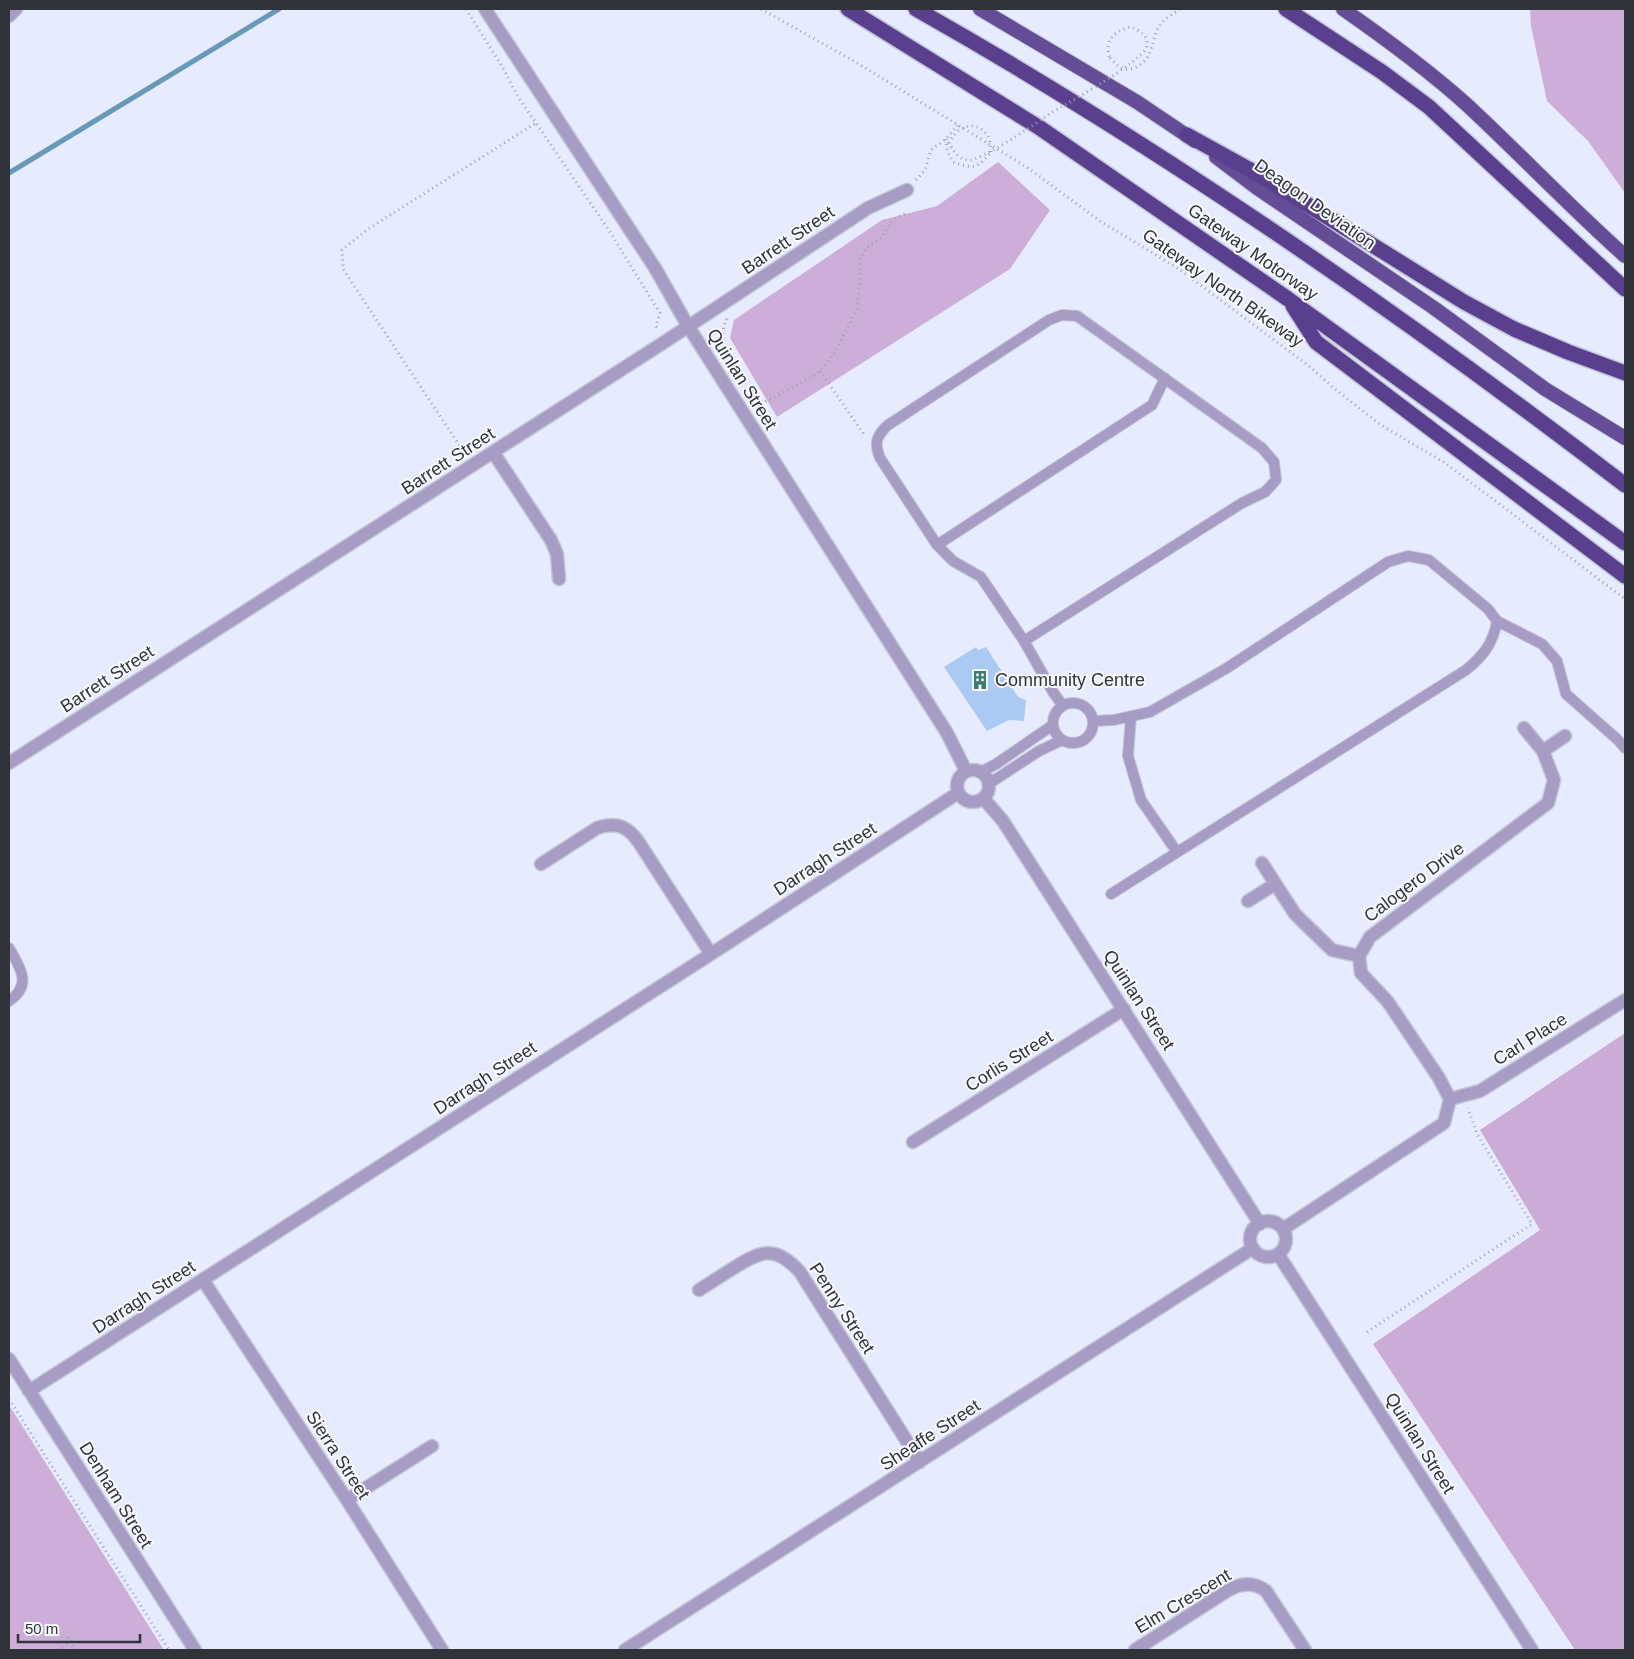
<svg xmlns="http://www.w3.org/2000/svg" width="1634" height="1659" viewBox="0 0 1634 1659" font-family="Arial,sans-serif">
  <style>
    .green { fill: #cdaed8 }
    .forest { fill: #cbacd7 }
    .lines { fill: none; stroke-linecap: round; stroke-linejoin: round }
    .stream { stroke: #6999b8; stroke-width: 5 }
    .building { fill: #aac9f3 }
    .service-casing { stroke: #c3c6d7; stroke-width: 12 }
    .minor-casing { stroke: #c3c6d7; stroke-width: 15 }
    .tertiary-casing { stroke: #c3c6d7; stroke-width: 15 }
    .trunk-casing { stroke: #c3c6d7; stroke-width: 16 }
    .motorway-casing { stroke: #c3c6d7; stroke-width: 18 }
    .path { stroke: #9fa2b1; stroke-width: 3; stroke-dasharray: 1 4; stroke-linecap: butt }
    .service { stroke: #a79cc4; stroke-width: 10 }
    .minor { stroke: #a79cc4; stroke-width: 12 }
    .tertiary { stroke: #a79cc4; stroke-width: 12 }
    .trunk { stroke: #654c96; stroke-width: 14 }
    .motorway { stroke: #5b3f8f; stroke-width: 15 }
    .path-bridge { stroke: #9fa2b1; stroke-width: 3; stroke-dasharray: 1 4; stroke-linecap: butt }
    .labels { text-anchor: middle; stroke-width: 4; stroke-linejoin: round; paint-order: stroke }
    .street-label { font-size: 18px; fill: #31333a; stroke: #f8f9fd }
    .poi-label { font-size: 18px; fill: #31333a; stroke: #f8f9fd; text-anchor: start }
  </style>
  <rect width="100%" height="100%" fill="#e7ebfe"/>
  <path class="green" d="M1530,9H1625V193L1588,141L1547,101L1531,26Z
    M998,162L1050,210L1010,269L777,417L730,338L734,320L882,220L937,206Z
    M9,1405L164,1650H9Z"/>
  <path class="forest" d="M1625,1033V1650H1575L1373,1344L1540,1230L1480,1130Z"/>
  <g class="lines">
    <path class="stream" d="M9,173L279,9"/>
  </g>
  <path class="building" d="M976,647L978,650L986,647L1018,697L1026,700L1024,721L1009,720L987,731L944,667Z"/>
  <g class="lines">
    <g class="service-casing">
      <path id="service" d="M937,545L1152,405L1165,378
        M1497,621L1542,644L1557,661L1566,694L1618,740L1625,748
        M1024,641L1242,503L1265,492L1276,480L1274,462L1262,448L1077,316L1062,315L1049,320L888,425C876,436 874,443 880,458L937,545L953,561L981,577L1024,641L1053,692L1063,706
        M1053 723a20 20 0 1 1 40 0a20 20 0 1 1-40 0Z
        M1131,716L1128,756L1141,800L1177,852
        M1094,721L1114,720L1150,712L1227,668L1388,562L1408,556L1429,560L1488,609L1497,621C1493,644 1483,656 1466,670L1111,894
        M981,772L996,764L1053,725
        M990,783L1039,751L1062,740
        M9,948C20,967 33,985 9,1001"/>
    </g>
    <g class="minor-casing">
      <path id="minor" d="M485,9L655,268L688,326
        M9,16L16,9
        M493,452L551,540L557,554L559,579
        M1543,751L1565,736
        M9,763L666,341L868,208L907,190
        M1262,863L1295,914L1332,950L1359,956
        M541,864L597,828C617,821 629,827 640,844L711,954
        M1248,901L1275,884
        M1450,1099L1480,1091L1625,1000
        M913,1142L1124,1009
        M1283,1229L1444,1123L1450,1099L1439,1078L1388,1002L1361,973L1359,956L1370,937L1548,803L1554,780L1543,751L1524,728
        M203,1280L347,1500L442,1650
        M699,1290C710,1283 721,1276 732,1269C760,1251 775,1244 800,1272L920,1462
        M29,1391L711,954L958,793
        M347,1500L432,1446
        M625,1650L1253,1248
        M1135,1650L1227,1591C1240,1583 1253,1581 1266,1591L1305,1650"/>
    </g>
    <g class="tertiary-casing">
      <path id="tertiary" d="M688,326L947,733L966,771
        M957 786a16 16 0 1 1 32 0a16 16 0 1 1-32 0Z
        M984,799L1003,821L1019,846L1260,1224
        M1250 1239a18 18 0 1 1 36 0a18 18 0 1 1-36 0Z
        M1278,1254L1532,1650
        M9,1359L195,1650"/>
    </g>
    <g class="trunk-casing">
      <path id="trunk" d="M980,9L1137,102L1195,141
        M1343,9C1386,39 1427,69 1466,104C1520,154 1570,207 1625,256
        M1216,157L1257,188L1434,308L1545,389L1625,438"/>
    </g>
    <g class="motorway-casing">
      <path id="motorway" d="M848,9L1040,128L1288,299L1625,543
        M916,9C1164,149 1399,312 1625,485
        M1286,9L1382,72L1429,107L1625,289
        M1187,135L1263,177L1464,302L1514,329L1568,352L1625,373
        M1293,306L1316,342L1625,576"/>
    </g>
    <path class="path" d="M466,9L503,68L517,95L610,232L660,313L656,326L659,330
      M761,9L854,61L1028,168L1100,221L1179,269L1309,366L1336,390L1381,425L1445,463L1625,599
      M1110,58C1114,62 1117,66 1122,68C1131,73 1144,64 1148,56C1153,46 1154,35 1159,26C1165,18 1173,14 1180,9
      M946,139L947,151L953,162C972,169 978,169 991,152
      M916,180L925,170L931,150L946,139L958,125
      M723,339C723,330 723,325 728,317
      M820,371L865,436
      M761,404L810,378L820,371L834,354L857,309L860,279L859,262L866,248L881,238L893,220L906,213
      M465,454L343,269L342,250L368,229L536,123
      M1367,1332L1532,1224L1477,1134L1468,1108
      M9,1399L169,1650
      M67,1637L77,1650
      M25,1650H27
      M58,1650L71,1642"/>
    <use href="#service" class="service"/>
    <use href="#minor" class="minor"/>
    <use href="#tertiary" class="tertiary"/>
    <use href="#trunk" class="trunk"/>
    <use href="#motorway" class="motorway"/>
    <path class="path-bridge" d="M991,152C992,123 962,116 949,143C953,150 958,159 968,160C980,162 1038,122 1051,113C1068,103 1141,62 1146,48C1151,37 1139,30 1131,27C1115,30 1103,41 1110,58"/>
  </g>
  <defs>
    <g id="building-bare" transform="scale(1.5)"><path d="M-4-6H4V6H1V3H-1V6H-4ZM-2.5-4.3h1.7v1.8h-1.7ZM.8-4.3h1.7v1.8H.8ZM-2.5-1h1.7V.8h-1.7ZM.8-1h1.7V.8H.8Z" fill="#397b6d" stroke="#f8f9fd" stroke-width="2.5" paint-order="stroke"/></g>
  </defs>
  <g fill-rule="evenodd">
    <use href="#building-bare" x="980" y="680"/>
  </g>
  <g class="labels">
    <g class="street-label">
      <text transform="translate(1315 204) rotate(35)" y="6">Deagon Deviation</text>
      <text transform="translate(788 240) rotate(-34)" y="6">Barrett Street</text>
      <text transform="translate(1253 252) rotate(35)" y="6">Gateway Motorway</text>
      <text transform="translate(1223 288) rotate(35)" y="6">Gateway North Bikeway</text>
      <text transform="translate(742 379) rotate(58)" y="6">Quinlan Street</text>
      <text transform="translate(448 461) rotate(-33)" y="6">Barrett Street</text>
      <text transform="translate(107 679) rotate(-33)" y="6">Barrett Street</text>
      <text transform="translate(825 859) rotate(-33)" y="6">Darragh Street</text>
      <text transform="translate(1414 882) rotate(-37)" y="6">Calogero Drive</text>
      <text transform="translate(1139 1000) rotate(57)" y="6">Quinlan Street</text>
      <text transform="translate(1530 1039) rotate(-32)" y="6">Carl Place</text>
      <text transform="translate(1009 1061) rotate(-32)" y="6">Corlis Street</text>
      <text transform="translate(485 1078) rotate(-33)" y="6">Darragh Street</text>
      <text transform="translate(144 1297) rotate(-33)" y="6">Darragh Street</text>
      <text transform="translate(842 1308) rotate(57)" y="6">Penny Street</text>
      <text transform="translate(930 1435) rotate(-33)" y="6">Sheaffe Street</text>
      <text transform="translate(1420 1443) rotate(58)" y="6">Quinlan Street</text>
      <text transform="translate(338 1455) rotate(57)" y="6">Sierra Street</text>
      <text transform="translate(116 1495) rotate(58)" y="6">Denham Street</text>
      <text transform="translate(1183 1601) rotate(-31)" y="6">Elm Crescent</text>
    </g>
    <g class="poi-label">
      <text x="995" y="686">Community Centre</text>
    </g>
  </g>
  <rect width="1634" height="1659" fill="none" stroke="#31333a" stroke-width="20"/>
  <path d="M18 1634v8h122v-8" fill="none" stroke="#31333a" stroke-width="2.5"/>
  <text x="25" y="1634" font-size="15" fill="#31333a" stroke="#f8f9fd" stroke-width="4" paint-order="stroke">50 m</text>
</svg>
